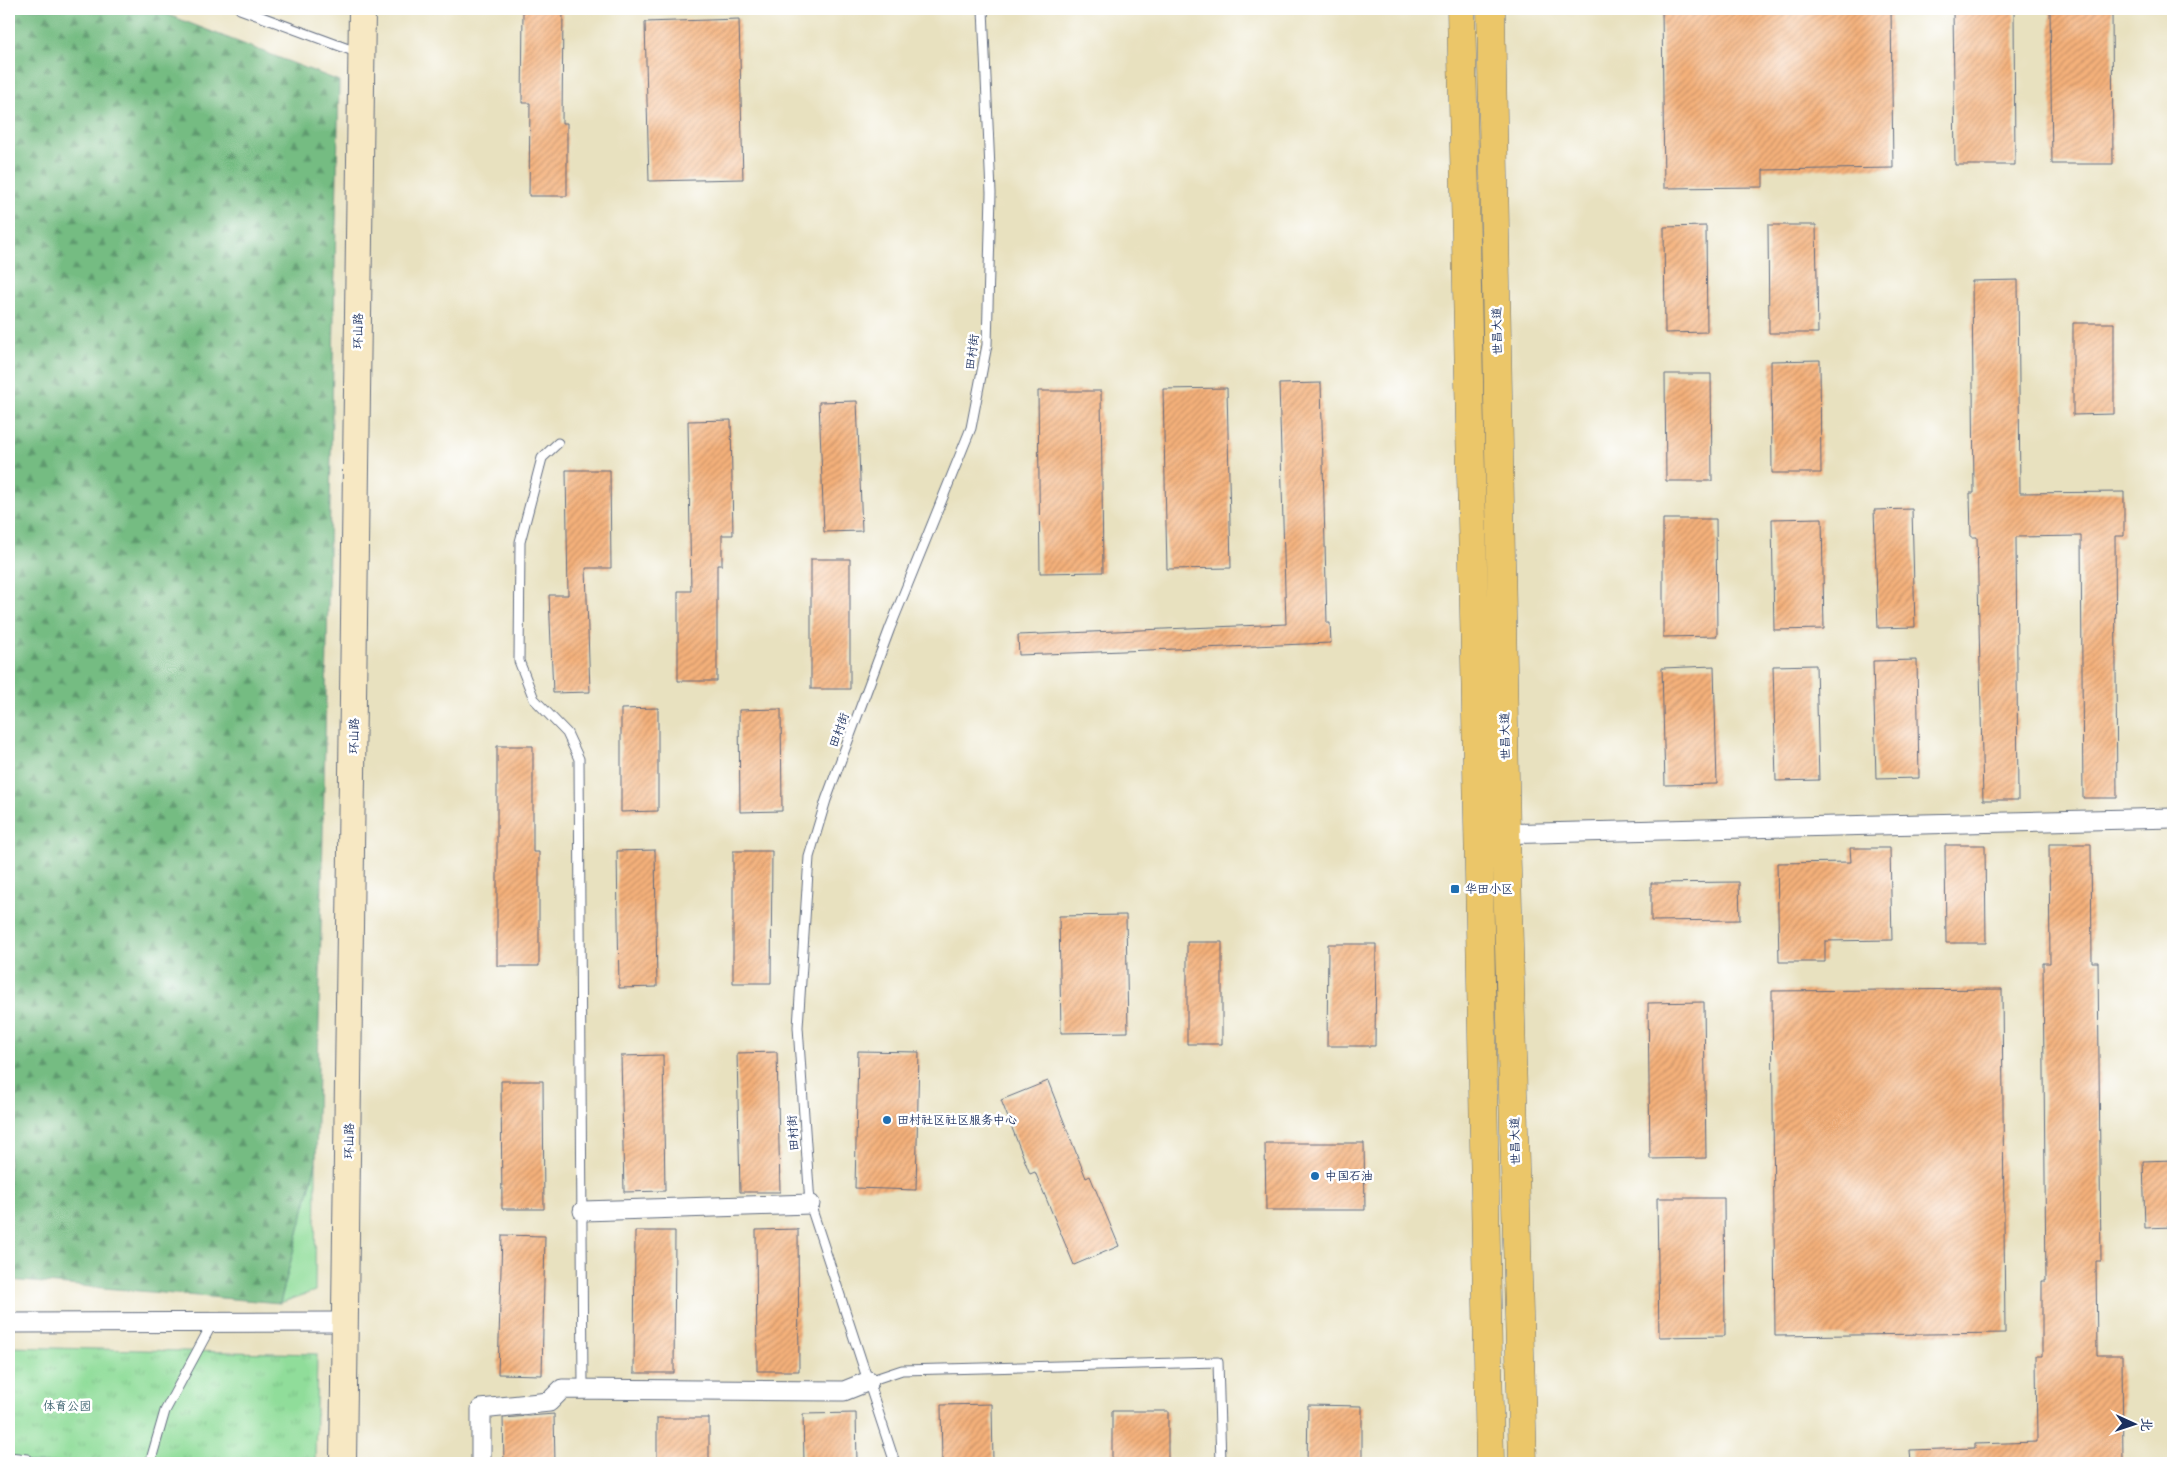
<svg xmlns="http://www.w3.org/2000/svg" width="2182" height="1472" viewBox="0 0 2182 1472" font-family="'Balsamiq Sans','LXGW WenKai TC',sans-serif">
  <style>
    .grass { fill: #90dd9a; stroke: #56867c }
    .forest { fill: url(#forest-firs); stroke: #487670 }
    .park { fill: url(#park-tufts); stroke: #56867c }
    .building { fill: url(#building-hatch) }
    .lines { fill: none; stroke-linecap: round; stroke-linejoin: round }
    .service-casing { stroke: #636d80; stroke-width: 11 }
    .minor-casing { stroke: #636d80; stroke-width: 21 }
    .secondary-casing { stroke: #636d80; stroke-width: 28 }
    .primary-casing { stroke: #636d80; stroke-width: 29 }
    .service { stroke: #fff; stroke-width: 9 }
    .minor { stroke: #fff; stroke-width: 19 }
    .secondary { stroke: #f7e8c3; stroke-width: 26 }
    .primary { stroke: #ebc669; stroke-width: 28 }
    .poi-dot { fill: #1f6fb2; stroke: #fff; stroke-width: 2 }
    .labels { text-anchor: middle; stroke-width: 5; stroke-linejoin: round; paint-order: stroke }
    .street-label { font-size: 12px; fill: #1b2f5e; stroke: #fff }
    .poi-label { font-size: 12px; fill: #1b2f5e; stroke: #fff; text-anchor: start }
    .park-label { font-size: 12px; fill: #3e6370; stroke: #fff }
  </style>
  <defs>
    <pattern id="forest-firs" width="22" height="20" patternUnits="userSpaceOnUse" patternTransform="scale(1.25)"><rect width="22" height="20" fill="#74bc82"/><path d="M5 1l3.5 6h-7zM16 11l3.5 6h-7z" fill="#5e996e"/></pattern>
    <pattern id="park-tufts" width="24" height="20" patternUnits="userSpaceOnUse" patternTransform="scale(1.25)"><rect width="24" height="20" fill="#90dd9a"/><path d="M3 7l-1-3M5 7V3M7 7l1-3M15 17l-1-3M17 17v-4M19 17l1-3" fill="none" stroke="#7cbe87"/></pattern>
    <pattern id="building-hatch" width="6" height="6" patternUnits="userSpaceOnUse" patternTransform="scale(1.25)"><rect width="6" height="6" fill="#f5b17a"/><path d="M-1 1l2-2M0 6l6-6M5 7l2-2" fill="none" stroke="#c69067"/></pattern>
  </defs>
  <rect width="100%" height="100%" fill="#fff"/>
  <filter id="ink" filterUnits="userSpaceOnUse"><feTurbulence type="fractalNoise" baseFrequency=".02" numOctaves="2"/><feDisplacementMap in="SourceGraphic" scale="10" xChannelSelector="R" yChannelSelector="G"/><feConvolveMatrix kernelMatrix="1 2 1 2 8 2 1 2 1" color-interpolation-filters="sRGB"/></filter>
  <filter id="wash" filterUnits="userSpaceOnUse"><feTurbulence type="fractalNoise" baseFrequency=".0096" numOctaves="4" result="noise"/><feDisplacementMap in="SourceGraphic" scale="20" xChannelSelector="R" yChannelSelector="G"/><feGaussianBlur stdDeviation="1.12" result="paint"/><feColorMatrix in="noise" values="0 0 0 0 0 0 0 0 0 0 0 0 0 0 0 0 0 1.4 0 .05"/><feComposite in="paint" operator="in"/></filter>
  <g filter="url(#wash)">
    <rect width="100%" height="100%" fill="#e8e1bf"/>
    <path class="grass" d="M316,1163L315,1291L280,1303Z"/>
    <path class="forest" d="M9,9H153L339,81L316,1163L280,1303L9,1280Z"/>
    <path class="park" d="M9,1347L317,1354L315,1463H9Z"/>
    <g id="blocks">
      <path class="building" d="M523,9H563L562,123H567V196H529L530,103H522Z
        M1662,9H1891L1893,168L1763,170V187L1664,188Z
        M1953,9H2014L2015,165H1955Z
        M2050,9H2112L2113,164H2052Z
        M739,19L743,179L649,181L645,22Z
        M1768,225H1816L1818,333H1769Z
        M1706,226L1707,332L1665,333L1664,227Z
        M2018,280L2020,493L2124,492V536H2115L2117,798H2083L2081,536L2016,537L2018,800H1983L1977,537H1971L1970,493H1974L1972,281Z
        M2073,323H2114V414L2073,415Z
        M1820,360L1821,473H1772L1771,361Z
        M1665,374H1711L1712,481H1666Z
        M1321,383L1327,623H1330L1331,643L1019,655L1018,635L1286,624L1279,384Z
        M1227,388L1231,568L1167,569L1163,389Z
        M1038,391H1101L1103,572L1040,573Z
        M857,401L862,531L824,532L819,402Z
        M731,420L733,535H722V565H717V681H678V591H691L688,421Z
        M566,470H610L611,568H586L590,692L553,693L549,595H568Z
        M1912,509L1915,627L1878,628L1874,510Z
        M1822,518L1824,629L1774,630L1772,519Z
        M1663,519H1716L1717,636L1663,637Z
        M811,559H850V689H811Z
        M1917,660L1919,778L1876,779L1873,661Z
        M1816,665L1819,780L1776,781L1773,666Z
        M1714,666L1717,784L1665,785L1662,668Z
        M658,708V811L621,812V709Z
        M781,709L782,811L740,812L739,710Z
        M497,746H533V852H539V966H497Z
        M2049,844H2091L2092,962H2098L2101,1261H2096L2097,1355H2122L2123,1463H1911L1910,1450L1975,1448V1444L2037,1442L2036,1356H2042V1281H2046L2043,963H2050Z
        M1945,845H1985L1986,943H1946Z
        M1850,848H1890L1892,940L1825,941V962H1779L1777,863L1851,862Z
        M655,850L657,987L619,988L617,851Z
        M733,851H772L771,983H733Z
        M1739,882L1740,920L1651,921V883Z
        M1126,915L1128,1032L1061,1033L1059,916Z
        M1187,942H1222V1044H1187Z
        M1328,944H1376L1375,1046H1327Z
        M2002,989L2005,1333L1775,1336L1772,991Z
        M1704,1002L1706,1158L1650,1159L1648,1003Z
        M858,1051L919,1052L916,1190L855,1188Z
        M777,1052L780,1192H740L737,1053Z
        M663,1055L665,1191L624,1192L621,1056Z
        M501,1081H543L544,1209H502Z
        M1048,1081L1086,1178L1090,1176L1119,1246L1074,1265L1035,1172L1030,1174L1001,1100Z
        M1265,1143H1364L1365,1210H1266Z
        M2173,1160V1227L2145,1228L2143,1161Z
        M1657,1198H1724L1725,1336L1659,1337Z
        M798,1229L799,1371H757L756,1230Z
        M635,1231H675L674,1373H634Z
        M502,1235L545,1236L542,1375L498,1374Z
        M992,1404L993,1463H942L941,1405Z
        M1308,1405L1362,1406V1463H1307Z
        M1112,1411H1168V1463H1112Z
        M856,1413L857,1463H804L803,1414Z
        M554,1414L555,1463H504L503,1418Z
        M657,1418H709V1463H657Z"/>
    </g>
  </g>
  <g filter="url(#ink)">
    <use href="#blocks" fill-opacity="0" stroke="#636d80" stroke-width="1"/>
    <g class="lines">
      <g class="service-casing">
        <path id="service" d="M240,9L359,53
          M558,443L542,458L520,542L519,661L534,699L567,733L579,759L583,1389
          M869,1381L902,1370L1218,1362L1221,1463
          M9,1457L27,1459L32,1463
          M150,1463L165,1411L213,1322
          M895,1463L810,1204L798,1027L809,857L826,800L890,628L971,428L987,345L991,193L983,9"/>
      </g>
      <g class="minor-casing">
        <path id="minor" d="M1494,834L2173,818
          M583,1211L810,1204
          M9,1323L347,1322
          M481,1463V1409L549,1402L562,1389L844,1391L869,1381"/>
      </g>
      <g class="secondary-casing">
        <path id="secondary" d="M343,1463L362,9"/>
      </g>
      <g class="primary-casing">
        <path id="primary" d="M1461,9L1475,659L1490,1463
          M1491,9L1506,834L1523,1463"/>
      </g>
      <use href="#service" class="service"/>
      <use href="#minor" class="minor"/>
      <use href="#secondary" class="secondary"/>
      <use href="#primary" class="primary"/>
    </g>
  </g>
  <g class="poi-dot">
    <rect x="1450" y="884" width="10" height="10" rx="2.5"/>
    <circle cx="887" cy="1120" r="5"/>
    <circle cx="1315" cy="1176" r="5"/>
  </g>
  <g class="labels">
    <g class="street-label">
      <text transform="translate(358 331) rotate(-89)" y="4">环山路</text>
      <text transform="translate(1497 331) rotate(-91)" y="4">世昌大道</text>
      <text transform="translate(972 352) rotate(-82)" y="4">田村街</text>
      <text transform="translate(839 730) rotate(-70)" y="4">田村街</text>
      <text transform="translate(354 736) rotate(-89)" y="4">环山路</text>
      <text transform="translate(1505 736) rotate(-91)" y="4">世昌大道</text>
      <text transform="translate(793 1133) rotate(-94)" y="4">田村街</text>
      <text transform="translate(349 1141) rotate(-89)" y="4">环山路</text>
      <text transform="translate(1515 1141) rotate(-91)" y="4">世昌大道</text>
    </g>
    <g class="poi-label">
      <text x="1465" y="893">华田小区</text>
      <text x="897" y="1124">田村社区社区服务中心</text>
      <text x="1325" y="1180">中国石油</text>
    </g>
    <g class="park-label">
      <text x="67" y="1410">体育公园</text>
    </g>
  </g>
  <rect width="2182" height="1472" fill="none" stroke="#fff" stroke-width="30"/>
  <g transform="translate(2134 1424) rotate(93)" stroke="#ffffff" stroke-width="4" paint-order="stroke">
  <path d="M0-4L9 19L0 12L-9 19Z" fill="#1b2f5e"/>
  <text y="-8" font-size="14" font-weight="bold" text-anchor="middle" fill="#1b2f5e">北</text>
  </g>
</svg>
